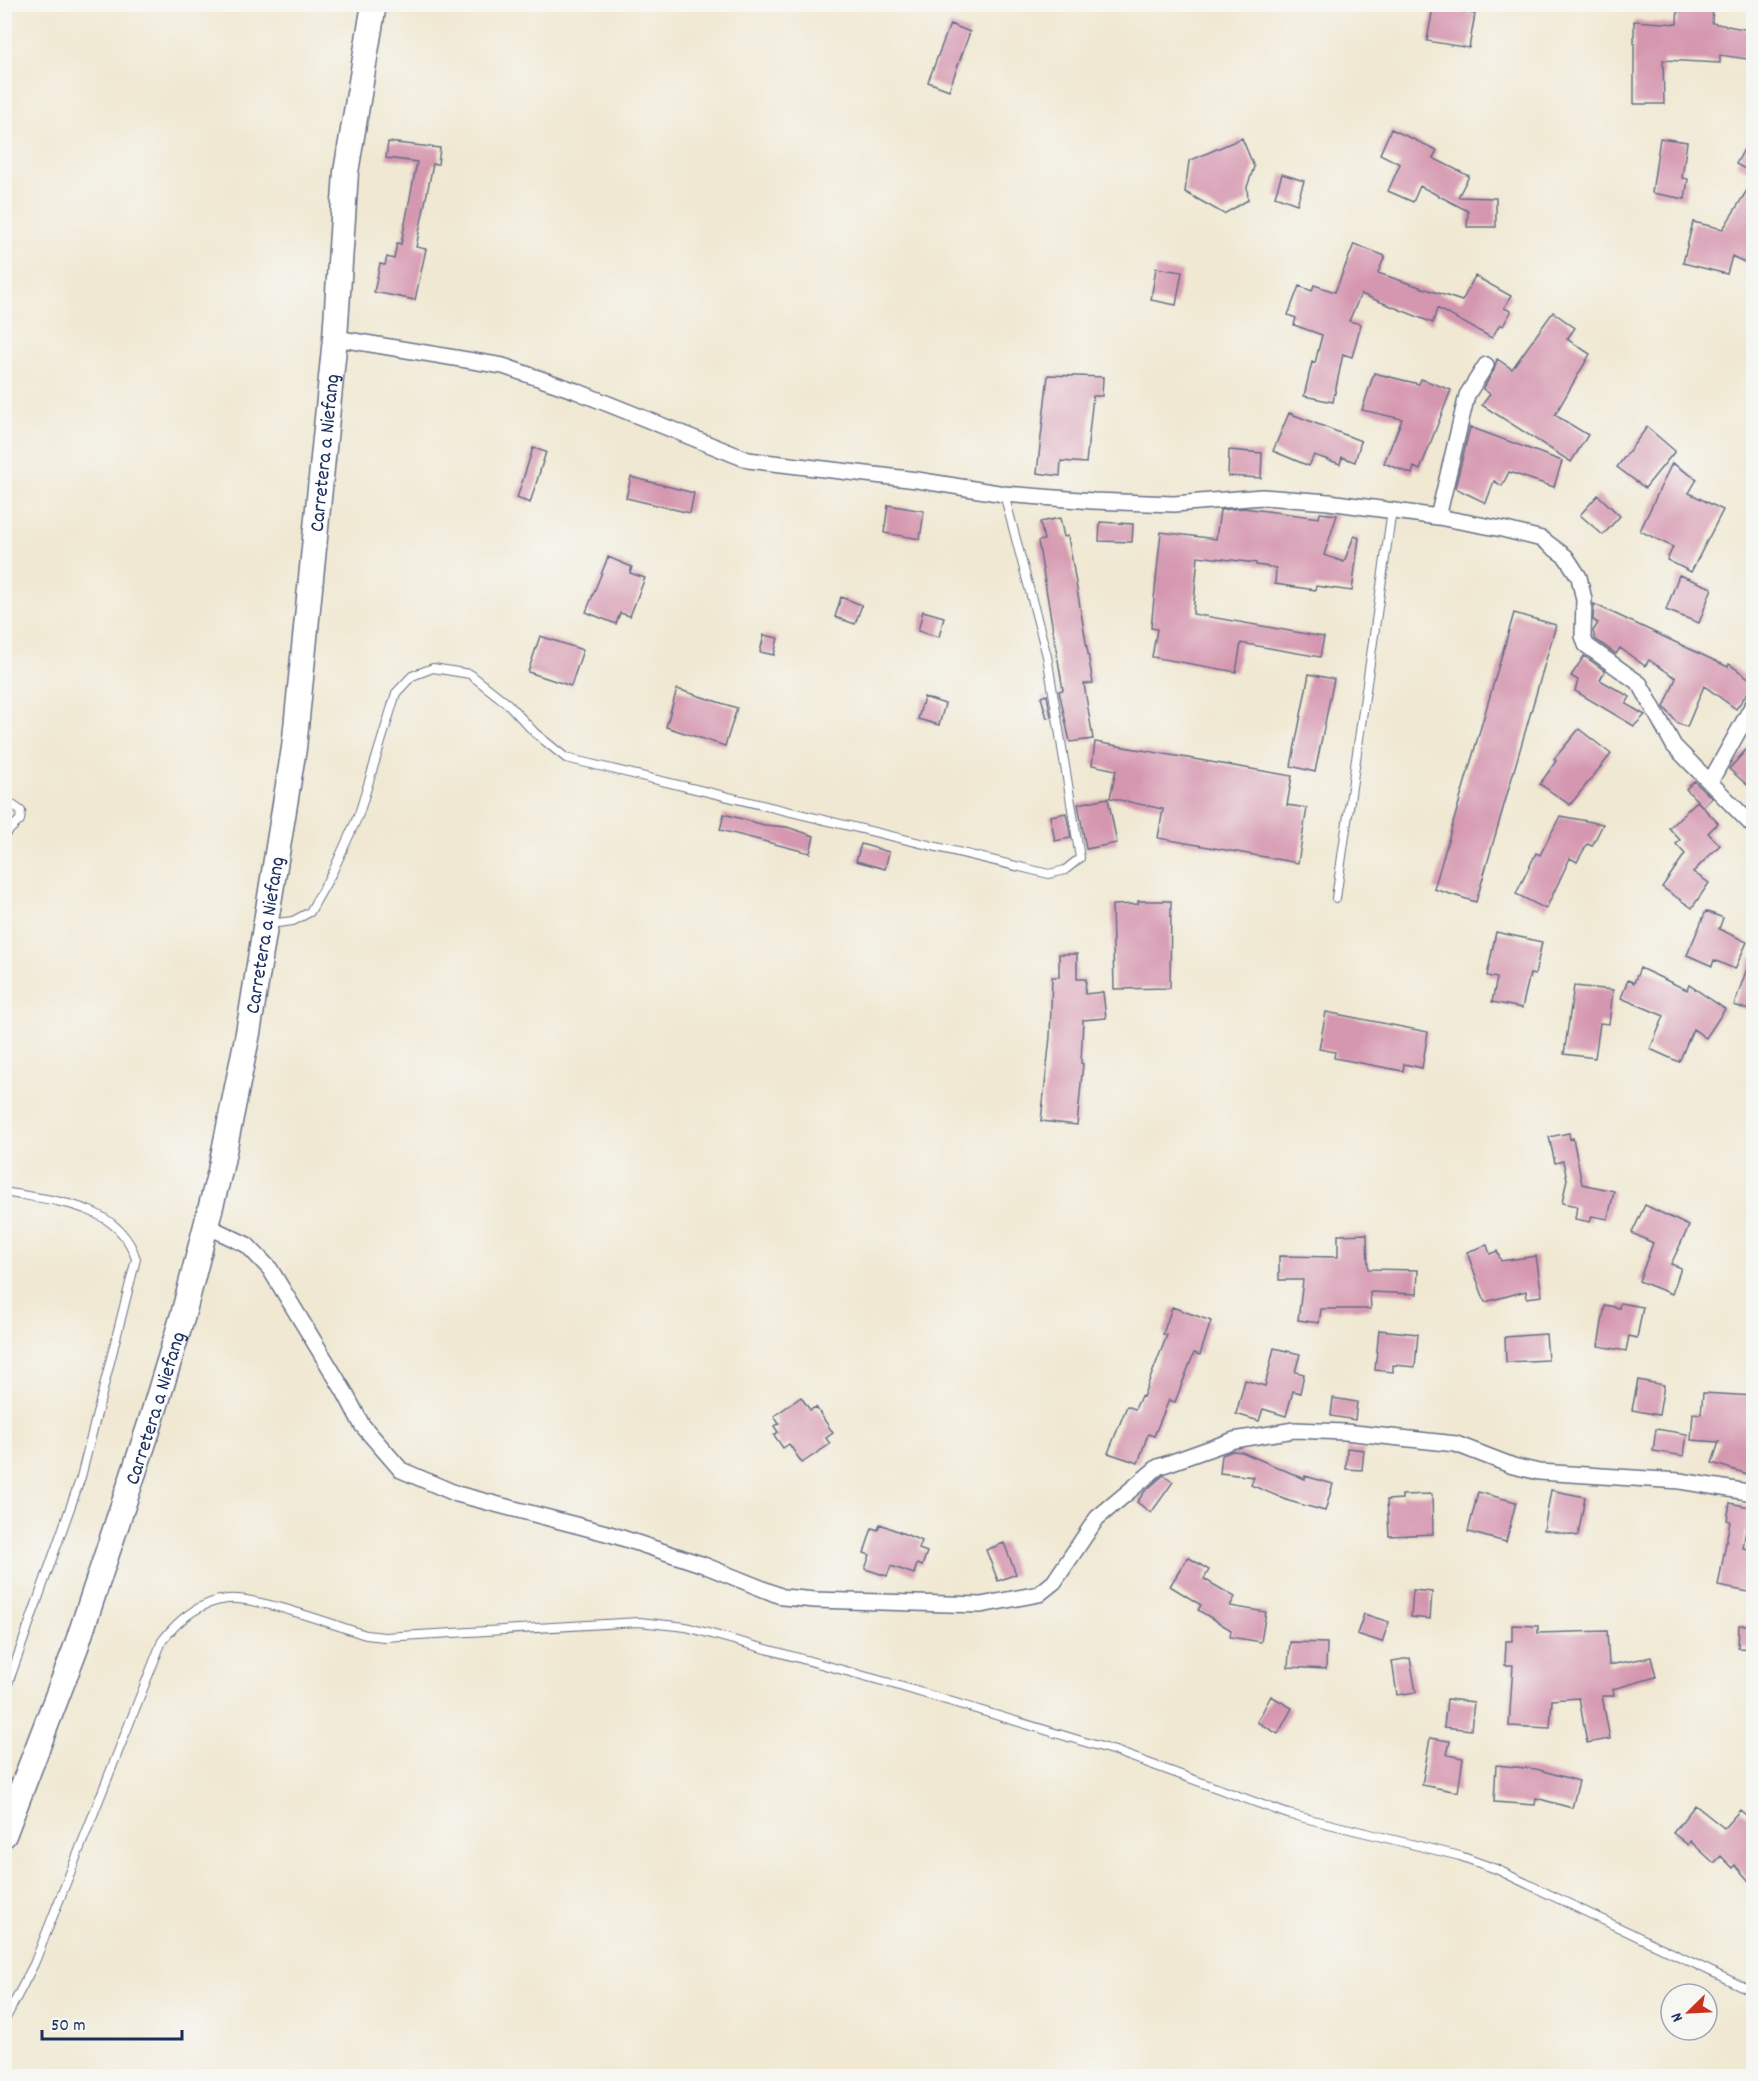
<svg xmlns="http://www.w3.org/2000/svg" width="1758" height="2081" viewBox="0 0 1758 2081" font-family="Dekko,sans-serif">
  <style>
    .building { fill: #d596af }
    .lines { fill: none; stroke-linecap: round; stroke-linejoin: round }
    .lane-casing { stroke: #667087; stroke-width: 10 }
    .street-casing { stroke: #667087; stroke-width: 18 }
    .primary-casing { stroke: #667087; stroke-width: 27 }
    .lane { stroke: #fff; stroke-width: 8 }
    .street { stroke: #fff; stroke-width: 15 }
    .primary { stroke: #fff; stroke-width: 24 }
    .labels { text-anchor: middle; stroke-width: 4.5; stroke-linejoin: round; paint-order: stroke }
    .street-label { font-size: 21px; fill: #1b2f5e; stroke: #f6f6f2 }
  </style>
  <rect width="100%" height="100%" fill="#f6f6f2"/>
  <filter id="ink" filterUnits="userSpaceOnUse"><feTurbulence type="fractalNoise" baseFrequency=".0167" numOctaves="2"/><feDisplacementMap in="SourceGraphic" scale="12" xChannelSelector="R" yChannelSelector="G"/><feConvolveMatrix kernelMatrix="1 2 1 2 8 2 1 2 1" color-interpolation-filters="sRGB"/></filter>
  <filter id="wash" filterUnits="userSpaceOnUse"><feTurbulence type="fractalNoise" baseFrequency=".008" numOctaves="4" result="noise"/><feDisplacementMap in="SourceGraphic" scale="24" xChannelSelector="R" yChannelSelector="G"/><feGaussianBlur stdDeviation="1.35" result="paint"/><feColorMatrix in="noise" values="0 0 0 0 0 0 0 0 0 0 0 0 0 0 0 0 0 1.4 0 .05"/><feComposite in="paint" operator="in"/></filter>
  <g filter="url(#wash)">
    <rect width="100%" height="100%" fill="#f0e8d2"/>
    <g id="blocks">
      <path class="building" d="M1678,4H1713L1712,23L1754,31V60L1720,55V63L1663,60L1664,104H1634V21L1677,24Z
        M1433,7L1475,14L1469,48L1427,41Z
        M950,24L970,32L949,90L928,82Z
        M1391,129L1437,150L1433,158L1469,176L1458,197L1496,198V227H1467L1468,211L1420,186L1413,202L1388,191L1400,164L1380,154Z
        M1754,131V174L1736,164Z
        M1242,138L1254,167L1247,187L1248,200L1224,214L1185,192L1189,161Z
        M1660,138L1687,142L1682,178L1688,179L1685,199L1652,193Z
        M388,142L440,148L438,164H433L416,247L426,249L415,300L374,292L380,264L385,265L387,257L394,259L397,243L401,244L417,162L386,158Z
        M1282,174L1304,181L1297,204L1275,196Z
        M1754,179V259L1749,256L1746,263L1732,256L1727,274L1683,263L1693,222L1723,229Z
        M1354,244L1385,256L1378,273L1462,301L1475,276L1511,296L1504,308L1511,311L1503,326L1500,324L1492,338L1437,308L1433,323L1361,294L1349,321L1361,324L1352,357L1343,354L1333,402L1304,396L1312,362L1315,363L1322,335L1294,325L1296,318L1288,315L1299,286L1312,291L1314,285L1335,292Z
        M1156,268L1182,272L1176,305L1151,300Z
        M1553,312L1575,328L1567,339L1590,354L1555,415L1588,435L1571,462L1482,405L1490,394L1483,389L1494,370L1497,359L1512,369Z
        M1374,373L1419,384L1421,379L1451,390L1420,470L1414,467L1412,474L1384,463L1402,419L1362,410Z
        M1048,375L1103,377L1102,396H1093L1086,463L1061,461L1060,476L1037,473Z
        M1289,413L1361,441L1355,462L1342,457L1340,464L1314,455L1309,466L1273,451Z
        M1470,427L1562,461L1554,487L1509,472L1502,486L1494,481L1486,503L1455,488Z
        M1647,427L1675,451L1645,488L1617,467Z
        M533,448L546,452L530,503L517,498Z
        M1229,450L1262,453L1261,478L1228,476Z
        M1672,463L1697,479L1689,493L1723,510L1691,572L1667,560L1673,547L1640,531Z
        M631,477L694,493L690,513L626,498Z
        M1598,495L1620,516L1603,535L1580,515Z
        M888,505L924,511L920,539L884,533Z
        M1244,508L1319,518L1320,513L1337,515L1324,555L1344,562L1354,536L1359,538L1352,591L1316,586L1315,590L1275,584L1276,568L1256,565V563L1198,556L1193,614L1324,637L1320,657L1241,643L1236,672L1152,657L1157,629L1151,628L1161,532L1216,539L1220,510Z
        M1060,518L1064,537L1068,536L1093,683L1084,684L1093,739L1070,742L1059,691L1063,690L1038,541L1044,540L1040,522Z
        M1100,522L1133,524L1132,542L1099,541Z
        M608,557L632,567L630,573L645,578L630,616L620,613L616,624L586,612Z
        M1679,575L1712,588L1699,623L1666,610Z
        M841,597L862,605L855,624L835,617Z
        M1594,604L1728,667L1729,664L1754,682V684L1736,709L1704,686L1687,727L1677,723L1664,707L1676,678L1649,660L1645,666L1620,648L1616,654L1595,639L1593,631L1598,623L1593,620Z
        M923,611L944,617L939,637L918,631Z
        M1514,613L1556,625L1476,902L1434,889Z
        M764,635L778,638L774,655L760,652Z
        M540,636L583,650L571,686L528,672Z
        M1584,656L1605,671L1600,680L1630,697L1626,704L1645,715L1634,726L1575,691L1578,680L1571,676Z
        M1309,674L1334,679L1315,772L1291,766Z
        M677,689L737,708L725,746L666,727Z
        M1047,695L1051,717L1047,718L1041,697Z
        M924,697L945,704L939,725L918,719Z
        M1579,729L1611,754L1570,805L1540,784L1556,761L1554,759Z
        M1754,741V791L1729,769Z
        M1095,742L1292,776L1287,805L1307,808L1298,863L1158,838L1163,809L1110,798L1116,770L1092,765Z
        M1694,781L1712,798L1703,807L1686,789Z
        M1108,798L1117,843L1086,849L1078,804Z
        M1697,801L1718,823L1708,833L1720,845L1693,872L1709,883L1692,908L1662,887L1685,854L1676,844L1680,840L1669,828Z
        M1066,813L1071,838L1055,841L1050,816Z
        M724,814L764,825L787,827L814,836L810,853L720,830Z
        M1560,816L1603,824L1592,846L1587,844L1577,862L1570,858L1546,909L1516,894L1536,853L1540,855Z
        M861,844L889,852L885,869L856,861Z
        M1138,901H1171L1170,988L1114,989L1112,905L1138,904Z
        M1706,911L1723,918L1719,929L1747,942L1735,969L1714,960L1712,966L1687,955Z
        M1496,932L1542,942L1535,975L1530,974L1522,1008L1492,1002L1497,978L1487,976Z
        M1059,954H1077V979H1086L1085,994L1103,992L1106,1018L1083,1020L1081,1063L1083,1064L1077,1125L1041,1121L1050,1037L1052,977H1059Z
        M1751,957L1754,958V1012L1734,1005Z
        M1640,968L1687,990L1689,985L1725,1009L1706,1038L1693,1029L1679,1062L1650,1049L1664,1016L1621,998L1628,980L1634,983Z
        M1574,986L1613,990L1609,1024L1600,1023L1595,1058L1564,1054Z
        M1326,1012L1428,1032L1422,1068L1404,1064L1403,1071L1334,1058L1335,1052L1319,1049Z
        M1569,1133L1570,1139L1573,1138L1582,1184L1614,1191L1608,1219L1592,1216L1590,1222L1575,1219L1577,1206L1562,1203L1567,1179L1563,1161L1555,1163L1549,1137Z
        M1645,1205L1689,1226L1671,1264L1681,1268L1672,1294L1639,1281L1653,1243L1632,1233Z
        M1367,1234L1368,1269L1418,1270L1417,1294L1370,1292L1371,1309H1321L1319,1323L1298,1320L1303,1280H1279V1256L1338,1257V1235Z
        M1487,1245L1490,1254L1497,1251L1501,1261L1536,1256L1542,1296L1527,1298L1526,1291L1485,1302L1467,1252Z
        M1620,1303L1643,1307L1637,1338L1629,1336L1626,1351L1598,1346L1605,1305L1619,1308Z
        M1172,1307L1211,1321L1200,1355L1194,1353L1175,1402L1169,1400L1154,1436L1148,1434L1138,1463L1108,1453L1127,1406L1135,1409L1141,1396L1143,1397L1167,1335L1163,1334Z
        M1379,1330L1418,1334L1415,1367L1393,1365V1372L1375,1370Z
        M1546,1334L1548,1360L1506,1362L1505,1337Z
        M1274,1348L1300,1354L1295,1372L1304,1374L1300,1393L1293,1391L1286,1416L1263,1409L1259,1421L1236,1414L1245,1380L1265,1386Z
        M1638,1380L1664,1385L1659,1415L1632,1410Z
        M1703,1393L1754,1396V1476L1712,1463L1719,1442L1691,1440L1693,1413L1701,1414Z
        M801,1397L810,1410L816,1407L833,1433L826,1438L830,1444L802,1463L789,1444L783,1448L774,1435L778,1432L774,1426L779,1424L774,1416Z
        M1333,1398L1357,1402L1355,1420L1331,1416Z
        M1656,1429L1687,1434L1684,1456L1653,1451Z
        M1347,1448L1364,1450L1362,1470L1346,1469Z
        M1233,1451L1242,1452L1305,1479V1476L1333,1484L1325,1511L1289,1501L1251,1485L1254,1477L1220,1473L1222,1455Z
        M1164,1475L1173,1482L1151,1513L1137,1502L1145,1491Z
        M1551,1490L1585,1497L1578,1536L1544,1530Z
        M1478,1492L1516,1502L1506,1542L1468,1532Z
        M1432,1494L1433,1534L1389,1536L1387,1500L1402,1499V1495Z
        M1730,1503L1750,1507L1743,1548L1754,1550V1593L1718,1586L1730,1521L1727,1520Z
        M880,1524L922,1541L919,1549L927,1552L922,1566L917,1564L914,1574L891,1566L887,1576L865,1569L870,1555L864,1553L872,1528L878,1530Z
        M1004,1543L1016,1574L998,1581L986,1550Z
        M1188,1557L1209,1570L1204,1579L1235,1597L1230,1606L1266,1612L1261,1642L1230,1637L1231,1630L1198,1610L1201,1605L1170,1586Z
        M1413,1590L1432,1592L1430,1619L1411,1617Z
        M1364,1614L1389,1622L1382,1642L1357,1634Z
        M1512,1625L1538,1626V1633L1607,1631L1609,1665L1651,1657L1656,1677L1613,1689L1614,1696H1602L1610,1739L1587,1743L1579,1698L1552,1700L1550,1728L1509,1726L1513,1665H1505L1506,1641H1512Z
        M1739,1625H1754V1649L1738,1648Z
        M1290,1642L1327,1643L1326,1669L1288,1667Z
        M1410,1658L1416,1692L1397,1695L1392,1661Z
        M1271,1696L1292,1708L1278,1734L1257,1722Z
        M1447,1699L1474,1702L1471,1730L1444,1727Z
        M1430,1738L1450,1741L1447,1755L1463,1758L1458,1792L1422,1785Z
        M1496,1765L1536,1769L1579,1781L1572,1808L1536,1798L1535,1805L1494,1802Z
        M1695,1805L1724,1828L1740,1810L1754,1822V1887L1735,1865L1733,1868L1721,1856L1714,1863L1690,1841L1688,1845L1673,1833Z"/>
    </g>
  </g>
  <g filter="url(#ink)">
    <use href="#blocks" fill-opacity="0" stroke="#667087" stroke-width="1.5"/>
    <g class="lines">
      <g class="lane-casing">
        <path id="lane" d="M4,799L21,811L20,820L4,835
          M1336,898L1392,510
          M269,924L293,921L310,912L333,871L359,814L396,693L412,676L433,668L470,674L508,704L535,733L566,758L1049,874L1065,870L1080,858L1047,656L1004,494
          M4,1192C53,1201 119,1203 136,1259L81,1477L4,1695
          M4,2022L34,1964L162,1641C178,1620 200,1602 227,1599C257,1596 334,1625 366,1635L384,1637L639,1622L686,1627L886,1682L1115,1751L1288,1814L1460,1856L1496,1869L1754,1992"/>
      </g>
      <g class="street-casing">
        <path id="street" d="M335,338L503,366L576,391L748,460L917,480L1004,494L1093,501L1174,504L1262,497L1329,502L1438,517L1502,529L1542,539L1566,557L1579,577L1584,600L1583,636L1586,645L1640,684L1674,746L1754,827
          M1438,517L1467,395L1486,365
          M1710,782L1754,703
          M205,1225L247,1245L270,1269L344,1391L362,1425L401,1470L457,1494L610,1534L701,1564L783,1597L815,1600L981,1605L1039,1594L1054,1582L1097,1518L1158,1467L1234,1440L1294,1430L1345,1432L1456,1444L1513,1466L1539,1472L1680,1481L1754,1493"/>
      </g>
      <g class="primary-casing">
        <g id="primary">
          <path id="s1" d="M4,1835L76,1647L150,1424L183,1315L220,1171L248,1033L294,748L335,338L346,172L374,4"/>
        </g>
      </g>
      <use href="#lane" class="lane"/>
      <use href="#street" class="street"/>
      <use href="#primary" class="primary"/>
    </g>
  </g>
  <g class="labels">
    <g class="street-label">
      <text dy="7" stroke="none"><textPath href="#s1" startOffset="1425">Carretera a Niefang</textPath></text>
      <text dy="7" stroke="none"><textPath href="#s1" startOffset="939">Carretera a Niefang</textPath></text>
      <text dy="7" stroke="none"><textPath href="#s1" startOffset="453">Carretera a Niefang</textPath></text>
    </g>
  </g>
  <rect width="1758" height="2081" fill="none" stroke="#f6f6f2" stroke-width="24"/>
  <g transform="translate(1689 2012) rotate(246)"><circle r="28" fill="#f6f6f2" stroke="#9ea6b7" stroke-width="1.5"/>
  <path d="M0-4.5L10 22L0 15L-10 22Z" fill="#c8321e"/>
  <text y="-9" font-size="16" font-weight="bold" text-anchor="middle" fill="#1b2f5e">N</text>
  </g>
  <path d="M42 2030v9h140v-9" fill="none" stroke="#1b2f5e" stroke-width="3"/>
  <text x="51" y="2030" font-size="18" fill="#1b2f5e" stroke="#f6f6f2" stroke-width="4.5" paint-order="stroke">50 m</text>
</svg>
